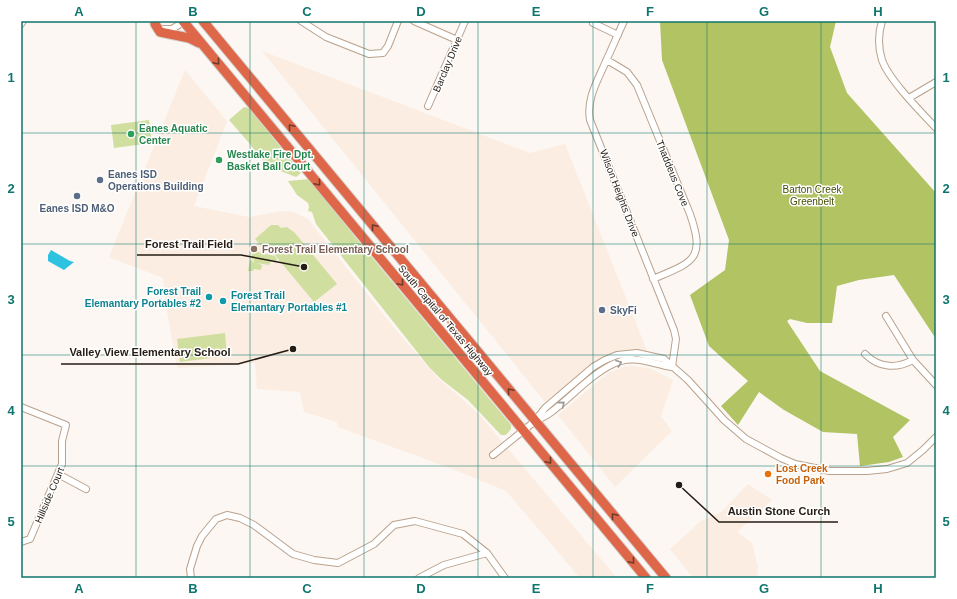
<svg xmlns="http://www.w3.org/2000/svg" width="957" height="599" viewBox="0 0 957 599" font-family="Arial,sans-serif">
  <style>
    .built { fill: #fbede2 }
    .green { fill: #d0de9f }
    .forest { fill: #b1c362 }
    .water { fill: #2ec2e1 }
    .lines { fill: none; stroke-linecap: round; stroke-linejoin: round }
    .minor-casing { stroke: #baa18c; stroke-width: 8 }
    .highway-casing { stroke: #d3d2d0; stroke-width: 11 }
    .minor { stroke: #fff; stroke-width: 6 }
    .highway { stroke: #df6749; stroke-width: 9 }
    .oneway { stroke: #6f3a29 }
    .oneway2 { stroke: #9d9995 }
    .grid { fill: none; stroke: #0f766e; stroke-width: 1; stroke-opacity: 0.55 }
    .leisure-dot { fill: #2e9e5b; stroke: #fff; stroke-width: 1.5 }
    .service-dot { fill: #5c6f8a; stroke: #fff; stroke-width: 1.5 }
    .education-dot { fill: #8d6e63; stroke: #fff; stroke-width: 1.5 }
    .culture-dot { fill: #0f9aa8; stroke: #fff; stroke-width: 1.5 }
    .food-dot { fill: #e8710a; stroke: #fff; stroke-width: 1.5 }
    .labels { text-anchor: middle; stroke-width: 3; stroke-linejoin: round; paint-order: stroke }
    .street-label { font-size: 10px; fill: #251c14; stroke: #fff }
    .leisure-label { font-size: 10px; font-weight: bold; fill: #27864d; stroke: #fff; text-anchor: start }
    .service-label { font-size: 10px; font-weight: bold; fill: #4e5e75; stroke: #fff; text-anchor: start }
    .park-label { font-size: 10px; fill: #454f02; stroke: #fff }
    .education-label { font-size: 10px; font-weight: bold; fill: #785e54; stroke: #fff; text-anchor: start }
    .culture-label { font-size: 10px; font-weight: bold; fill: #0d838f; stroke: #fff; text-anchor: end }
    .food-label { font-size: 10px; font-weight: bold; fill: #c56008; stroke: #fff; text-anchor: start }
    .leader { fill: none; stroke: #251c14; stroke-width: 1.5 }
    .callout-dot { fill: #251c14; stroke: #fff; stroke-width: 1.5 }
    .callout-label { font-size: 11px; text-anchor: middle; font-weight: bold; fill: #251c14; stroke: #fff; stroke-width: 3; stroke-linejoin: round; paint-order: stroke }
    .neatline { fill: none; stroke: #0f766e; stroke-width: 1.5 }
    .grid-label { font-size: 13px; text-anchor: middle; font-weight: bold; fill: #0f766e }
  </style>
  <rect width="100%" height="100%" fill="#fcf7f2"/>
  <path class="built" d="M262,51L530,153L565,144L647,351H623L610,354L599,359L545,402Z
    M185,70L227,121L194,206L249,217L283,211L294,212L308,219L395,329L438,378L478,413L617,578H580L506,491L455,470L338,427L337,422L304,412L300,392L257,389L255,363L177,368L166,306L163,278L109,257Z
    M631,366L649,368L673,380L661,416L672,431L615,487L558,415L607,374L623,367Z
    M748,484L772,500L737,532L752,543L758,568L757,578H693L670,549L701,521L721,512Z"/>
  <path class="green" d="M244,107L249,108L301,173L296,177L270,167L258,156L250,144L229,120Z
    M149,120L152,143L114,148L111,125Z
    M310,179L355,237L511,425V429L506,435H501L468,400L442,380L429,367L316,224L312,212L308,211L309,207L308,203L297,195L288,181Z
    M271,225H278L281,228L287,227L295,233L337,284L314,302L269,248L264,249L255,239Z
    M253,251L275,256L277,260L275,262L271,261L269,265L257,263L262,265L261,270L254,269L253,271H248L250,260L253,261L254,263V260L251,259Z
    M225,333L227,356L180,362L177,339Z"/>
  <path class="forest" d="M660,21H836L830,47L847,93L936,193V339L894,275L859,280L837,286L832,323H807L790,319L787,321L820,371L910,420L893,437L903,457L889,462L860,466L857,434L823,432L784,410L759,392L738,425L721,406L748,381L709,346L690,295L725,270L729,240L662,60Z"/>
  <path class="water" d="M51,250L70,261L74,262L64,270L48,261V255Z"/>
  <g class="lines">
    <g class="minor-casing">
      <path id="minor" d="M301,21L326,37L369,54L383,53L388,46L398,21
        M414,21L457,40
        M624,21C618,34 612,48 606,61C598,80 586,99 590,120L674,330L676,339L672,367
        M882,21C878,34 878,47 882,60C889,80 921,112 936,128
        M593,23L618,35
        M21,24L23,21
        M161,29H172L185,21
        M607,60L627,72L637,85L690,214C706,260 693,262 653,279
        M909,98L936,82
        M428,106L465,21
        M886,316L913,360L936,385
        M865,354C879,368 896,369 913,360
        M21,407L66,425L62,441V464L30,539L21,542
        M535,421L545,408L593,367L605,360L617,355L637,353L664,359L688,380L724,420L746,439L781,458L795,464L830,471H867L887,469L907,463L923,450L936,437
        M493,455C507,444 520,433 534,422C539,419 545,417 550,413C572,397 595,369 621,361C639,356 655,365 672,367
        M58,474L86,489
        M487,553L505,578
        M191,578L190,569L197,546L202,536L216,519L227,515L240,518L254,525L293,554L314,560L338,563L374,544L394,525L415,521L463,534L487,553L444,565L419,578"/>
    </g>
    <g class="highway-casing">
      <path id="highway" d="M183,21L646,578
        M203,21L666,578
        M155,24L160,32L189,38L199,43"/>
    </g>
    <use href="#minor" class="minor"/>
    <use href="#highway" class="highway"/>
  </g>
  <defs><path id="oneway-chevron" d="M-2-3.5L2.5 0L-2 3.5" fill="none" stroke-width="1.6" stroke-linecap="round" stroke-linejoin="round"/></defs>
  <g class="oneway">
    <use href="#oneway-chevron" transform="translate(217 62) rotate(50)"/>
    <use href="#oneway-chevron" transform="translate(291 127) rotate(-130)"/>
    <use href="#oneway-chevron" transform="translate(318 183) rotate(50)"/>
    <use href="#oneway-chevron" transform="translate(374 227) rotate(-130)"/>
    <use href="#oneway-chevron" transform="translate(401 283) rotate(50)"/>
    <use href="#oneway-chevron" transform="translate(510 391) rotate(-130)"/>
    <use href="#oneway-chevron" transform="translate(549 461) rotate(50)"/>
    <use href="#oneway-chevron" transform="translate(614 516) rotate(-130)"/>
    <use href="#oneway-chevron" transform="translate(632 561) rotate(50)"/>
  </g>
  <g class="oneway2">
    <use href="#oneway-chevron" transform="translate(619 363) rotate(-20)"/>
    <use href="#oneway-chevron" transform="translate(562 404) rotate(-40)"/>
  </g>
  <path class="grid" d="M136,21V578M250,21V578M364,21V578M478,21V578M593,21V578M707,21V578M821,21V578M21,133H936M21,244H936M21,355H936M21,466H936"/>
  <g class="leisure-dot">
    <circle cx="131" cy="134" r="4"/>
    <circle cx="219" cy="160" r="4"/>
  </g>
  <g class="service-dot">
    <circle cx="100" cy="180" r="4"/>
    <circle cx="77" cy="196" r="4"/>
    <circle cx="602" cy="310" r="4"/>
  </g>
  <circle class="education-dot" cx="254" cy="249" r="4"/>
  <g class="culture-dot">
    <circle cx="209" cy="297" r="4"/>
    <circle cx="223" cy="301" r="4"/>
  </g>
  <circle class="food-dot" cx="768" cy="474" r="4"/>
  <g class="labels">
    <g class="street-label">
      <text transform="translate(447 64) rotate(-67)" y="4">Barclay Drive</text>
      <text transform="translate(673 173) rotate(68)" y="4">Thaddeus Cove</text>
      <text transform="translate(620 193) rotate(69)" y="4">Wilson Heights Drive</text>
      <text transform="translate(446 320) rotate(50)" y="4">South Capital of Texas Highway</text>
      <text transform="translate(49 495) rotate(-67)" y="4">Hillside Court</text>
    </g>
    <g class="leisure-label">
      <text x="139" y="132">Eanes Aquatic<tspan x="139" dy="12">Center</tspan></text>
      <text x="227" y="158">Westlake Fire Dpt.<tspan x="227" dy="12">Basket Ball Court</tspan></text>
    </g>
    <g class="service-label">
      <text x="108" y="178">Eanes ISD<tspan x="108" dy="12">Operations Building</tspan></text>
      <text x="77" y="212" text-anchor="middle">Eanes ISD M&amp;O</text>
      <text x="610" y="314">SkyFi</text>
    </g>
    <g class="park-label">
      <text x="812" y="193">Barton Creek<tspan x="812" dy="12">Greenbelt</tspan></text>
    </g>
    <g class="education-label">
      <text x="262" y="253">Forest Trail Elementary School</text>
    </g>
    <g class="culture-label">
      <text x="201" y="295">Forest Trail<tspan x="201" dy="12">Elemantary Portables #2</tspan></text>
      <text x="231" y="299" text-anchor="start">Forest Trail<tspan x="231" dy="12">Elemantary Portables #1</tspan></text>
    </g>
    <g class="food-label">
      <text x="776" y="472">Lost Creek<tspan x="776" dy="12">Food Park</tspan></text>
    </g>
  </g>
  <path class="leader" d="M304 267L241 255H137M293 349L238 364H61M679 485L719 522H838"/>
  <g class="callout-dot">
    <circle cx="304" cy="267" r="4"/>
    <circle cx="293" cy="349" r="4"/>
    <circle cx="679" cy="485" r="4"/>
  </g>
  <g class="callout-label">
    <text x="189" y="248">Forest Trail Field</text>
    <text x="150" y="356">Valley View Elementary School</text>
    <text x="779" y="515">Austin Stone Curch</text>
  </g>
  <rect width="957" height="599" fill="none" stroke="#ffffff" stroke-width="44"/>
  <rect x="22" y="22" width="913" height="555" class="neatline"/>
  <g class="grid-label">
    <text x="79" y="16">A</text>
    <text x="193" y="16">B</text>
    <text x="307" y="16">C</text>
    <text x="421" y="16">D</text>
    <text x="536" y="16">E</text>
    <text x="650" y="16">F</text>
    <text x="764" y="16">G</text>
    <text x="878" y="16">H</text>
    <text x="11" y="82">1</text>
    <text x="946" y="82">1</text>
    <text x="11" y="193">2</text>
    <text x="946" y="193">2</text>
    <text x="11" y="304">3</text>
    <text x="946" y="304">3</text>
    <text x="11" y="415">4</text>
    <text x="946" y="415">4</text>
    <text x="11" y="526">5</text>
    <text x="946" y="526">5</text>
    <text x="79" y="593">A</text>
    <text x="193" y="593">B</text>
    <text x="307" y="593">C</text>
    <text x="421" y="593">D</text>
    <text x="536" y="593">E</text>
    <text x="650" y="593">F</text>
    <text x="764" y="593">G</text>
    <text x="878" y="593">H</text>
  </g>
</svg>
